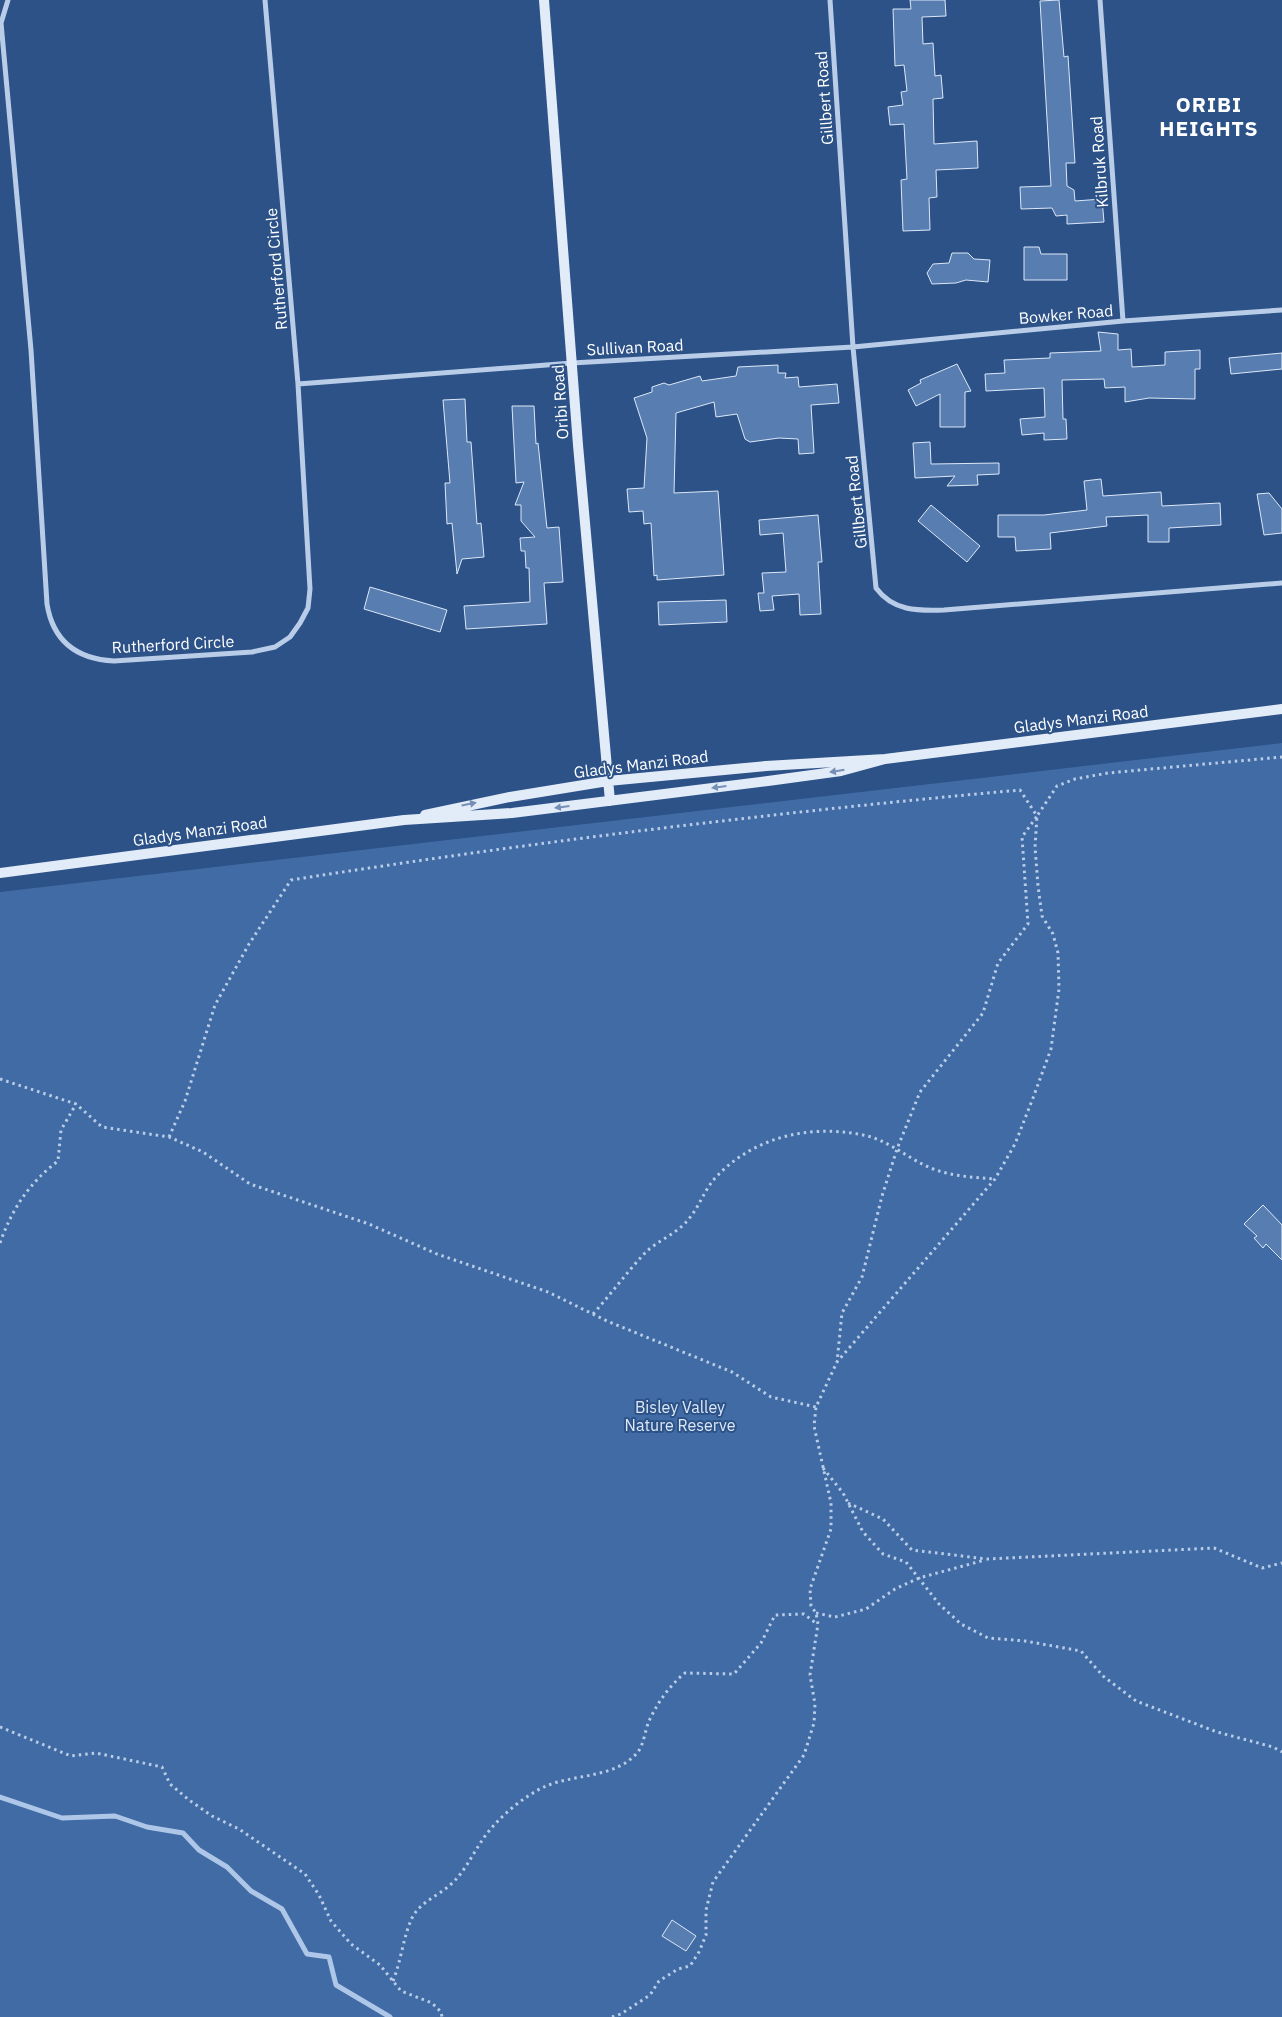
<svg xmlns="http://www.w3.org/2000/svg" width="1282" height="2017" viewBox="0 0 1282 2017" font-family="'IBM Plex Sans',sans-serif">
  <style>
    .green { fill: #416ba4 }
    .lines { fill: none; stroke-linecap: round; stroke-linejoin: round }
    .stream { stroke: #aec7e8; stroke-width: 5 }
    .building { fill: #587db1; stroke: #dce8f7 }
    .path { stroke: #b9cde8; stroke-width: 3; stroke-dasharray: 2.5 4; stroke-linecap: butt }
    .street { stroke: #b9cde8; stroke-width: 5 }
    .secondary { stroke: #e2ebf8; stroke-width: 10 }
    .oneway { fill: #758fb5 }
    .labels { text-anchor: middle; stroke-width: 4; stroke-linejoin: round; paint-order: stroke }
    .street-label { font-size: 16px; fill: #fff; stroke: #2c5288 }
    .park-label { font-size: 16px; fill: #dce8f7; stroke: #2c5288 }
    .district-label { font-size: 21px; font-weight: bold; letter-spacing: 1px; fill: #fff; stroke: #2c5288 }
  </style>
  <rect width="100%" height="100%" fill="#2c5288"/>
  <path class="green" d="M1282,743V2017H0V892Z"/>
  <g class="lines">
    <path class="stream" d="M0,1797L62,1818L115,1816L147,1827L183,1833L199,1850L227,1867L251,1891L282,1909L307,1954L329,1957L336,1985L390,2017"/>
  </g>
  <path class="building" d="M910,0H945L946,16L922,17L923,44L933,43L935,76L941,75L943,98L933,99L934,144L977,141L978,168L936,170L937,197L929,198L930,230L903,231L901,180L907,179L904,124L890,125L888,107L903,105L901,92L907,91L904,65L895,66L893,9H911Z
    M1059,0L1064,57L1068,56L1075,163H1066L1067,186L1074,190L1075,201L1102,199L1104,222L1067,224V215L1056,216L1052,208L1021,209L1020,187L1051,186L1040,1Z
    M1024,247H1039L1041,254H1067V280H1024Z
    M952,253H968L974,259L990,260L988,282L966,280L956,283L932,284L927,273L933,264L949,263Z
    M1098,332L1118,334V350L1131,349L1132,367L1165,365V352L1200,350V369H1195V399L1149,398L1125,402V387L1105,388L1104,379L1062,380L1063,419H1066L1067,439L1044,440V433L1022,435L1020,419L1045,417L1044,388L986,391L985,374L1005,373L1004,360L1050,358V353L1101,351Z
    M1282,353V369L1231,374L1229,358Z
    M957,364L971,391L965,392V427H940V394L916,406L908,390L921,383L920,380Z
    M778,365V373H786L785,378L798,377L799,387L837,384L839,403L811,405L814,453L799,454L798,439L779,438L750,442L745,439L737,414L716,417L714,402L676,413L674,493L718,491L724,575L657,580V575L654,576L651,523L644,524L643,511L629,512L627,489L644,488L647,438L634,398L652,392V387L664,383L669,385L700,376L702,381L736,376L738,367Z
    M465,399L467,442H471L477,524L481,523L484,557L462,559L457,574L452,523L447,524L445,483H450L443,400Z
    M512,406H534L536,444L538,443L547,528L559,527L563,582L544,583L547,624L466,629L464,606L530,602L529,568H526L525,551H521L520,538L535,537L521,521V505H515L524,482L516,483Z
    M930,442L931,464L999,463V474L977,475L978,485L947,486L955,476L915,478L913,443Z
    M1101,479L1103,496L1161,492L1162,506L1220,503L1221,525L1169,528V542H1148V515L1106,517L1107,526L1050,533L1051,549L1016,551L1015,537H998V515H1044L1087,510L1084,481Z
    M1269,493L1282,509V533L1264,535L1257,494Z
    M931,505L980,546L967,562L918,521Z
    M818,515L822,562H818L821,614L800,615L799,594L772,596L774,610L760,611L758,593H764L762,573L786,572L783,533L760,535L759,520Z
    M370,587L447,610L440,632L364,609Z
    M726,600L727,622L659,625L658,602Z
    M1263,1205L1282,1225V1260L1266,1244L1263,1248L1254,1238L1257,1236L1244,1224Z
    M672,1920L696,1936L686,1951L662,1936Z"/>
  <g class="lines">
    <path class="path" d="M0,1079L76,1104L102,1127L169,1137L203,1152L250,1184L369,1224L437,1254L548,1292L607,1321L732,1372L771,1397L816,1407
      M169,1137L185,1101L215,1005L249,944L291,880C533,842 777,812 1020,790L1037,816L1022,837L1028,924L998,963L983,1013L920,1092L897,1149L882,1196L862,1277L842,1313L837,1362
      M0,1243C12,1209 29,1183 58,1161L61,1130L76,1104
      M593,1314C611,1294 627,1272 645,1253C657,1241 676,1234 687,1221C699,1208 704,1190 716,1177C754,1137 809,1124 863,1135C885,1139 904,1155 924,1165C946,1176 970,1177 994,1179
      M823,1468L843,1493L863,1532L883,1554L906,1562L939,1604L961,1624L988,1638L1025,1641L1081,1651L1103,1676L1136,1701L1217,1732L1273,1747L1282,1752
      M848,1503L883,1519L912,1550L987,1559L1214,1548L1262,1568L1282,1563
      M816,1613L835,1617L866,1609L895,1589L919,1578L985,1560
      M0,1727L71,1756L96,1753L162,1767L170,1784L189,1800L212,1816L239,1829L305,1874L319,1895L331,1921L351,1944L380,1965L401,1991L432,2003L441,2012L442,2017
      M393,1981C401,1961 403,1939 411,1920C419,1902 437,1897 450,1885C464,1873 471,1857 481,1842C495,1820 522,1797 546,1786C575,1774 615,1778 637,1753C644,1745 645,1730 649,1721C658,1702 669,1686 685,1673L734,1674L761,1643L775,1615L804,1614L817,1624
      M612,2017L621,2014L650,1995L659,1981L678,1969L690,1966L699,1952L706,1935V1910L713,1882L804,1755L814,1723L815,1704L810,1675L818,1624L816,1613L811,1606L810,1589L831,1529V1503L814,1426L816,1407L837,1362L995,1179L1015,1144L1033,1098L1051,1049L1059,989L1058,953L1053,934L1042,916L1038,886L1035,847L1037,816L1057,786L1075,779L1108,773L1282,757"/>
    <path class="street" d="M8,0L1,23L31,350L47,604C53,641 76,659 114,661L252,652L275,647L290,637L300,623L308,608L310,589L298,384L265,0
      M830,0L853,347L876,588C893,611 917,611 944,610L1282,583
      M1100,0L1123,321
      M298,384L572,363L853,347L1123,321L1282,310"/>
    <path class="secondary" d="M544,0L578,445L610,801
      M425,815L510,797L608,781L766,766L885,759L1282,709
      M0,873L404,820L512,813L768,781L841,771L885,759"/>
  </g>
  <defs><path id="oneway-solid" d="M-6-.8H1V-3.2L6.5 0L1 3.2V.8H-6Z" transform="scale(1.25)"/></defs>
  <g class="oneway">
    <use href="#oneway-solid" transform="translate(837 771) rotate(171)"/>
    <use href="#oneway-solid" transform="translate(719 787) rotate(173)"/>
    <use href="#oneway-solid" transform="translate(469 804) rotate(-11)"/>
    <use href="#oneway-solid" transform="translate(562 807) rotate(173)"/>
  </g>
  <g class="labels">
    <g class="street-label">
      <text transform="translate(824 98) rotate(-94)" y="6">Gillbert Road</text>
      <text transform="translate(1099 162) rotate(-94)" y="6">Kilbruk Road</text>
      <text transform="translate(276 269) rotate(-95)" y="6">Rutherford Circle</text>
      <text transform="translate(1066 314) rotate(-5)" y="6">Bowker Road</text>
      <text transform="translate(635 347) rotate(-3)" y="6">Sullivan Road</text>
      <text transform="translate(560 402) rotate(-94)" y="6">Oribi Road</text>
      <text transform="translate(856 502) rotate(-96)" y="6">Gillbert Road</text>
      <text transform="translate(173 644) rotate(-3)" y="6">Rutherford Circle</text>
      <text transform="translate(1081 719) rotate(-7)" y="6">Gladys Manzi Road</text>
      <text transform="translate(641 764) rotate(-7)" y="6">Gladys Manzi Road</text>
      <text transform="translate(200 831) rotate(-8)" y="6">Gladys Manzi Road</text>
    </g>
    <g class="park-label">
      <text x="680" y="1413">Bisley Valley<tspan x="680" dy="18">Nature Reserve</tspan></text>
    </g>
    <g class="district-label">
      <text x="1209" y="112">ORIBI<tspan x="1209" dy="24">HEIGHTS</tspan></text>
    </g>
  </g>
</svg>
